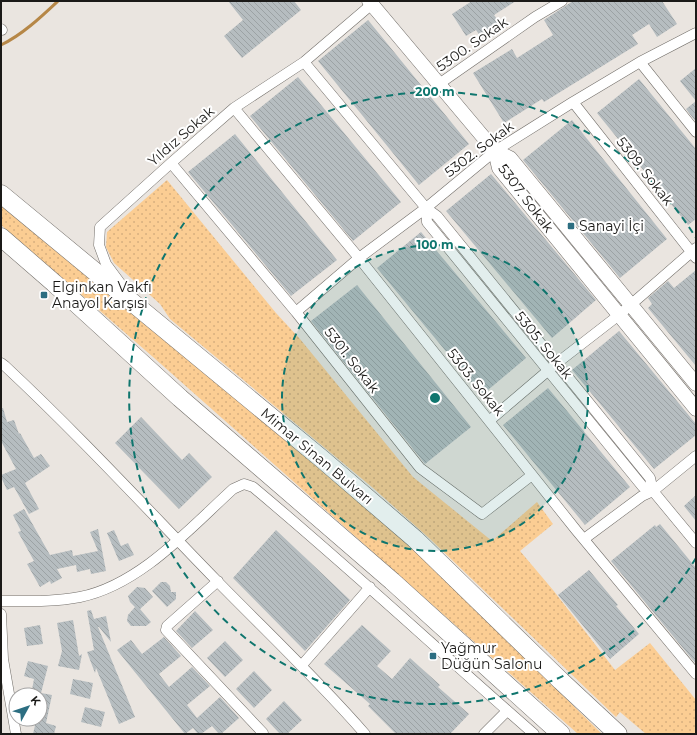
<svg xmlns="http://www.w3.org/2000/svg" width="697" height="735" viewBox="0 0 697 735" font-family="Montserrat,sans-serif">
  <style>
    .green { fill: url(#green-dots) }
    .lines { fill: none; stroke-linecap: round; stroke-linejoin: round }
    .stream { stroke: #b68747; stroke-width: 3 }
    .building { fill: url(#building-back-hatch) }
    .street-casing { stroke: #726e69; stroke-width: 11 }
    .secondary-casing { stroke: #726e69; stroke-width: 15 }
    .highway-casing { stroke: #726e69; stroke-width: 19 }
    .street { stroke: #fff; stroke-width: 10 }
    .secondary { stroke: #fff; stroke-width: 14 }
    .highway { stroke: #fff; stroke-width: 18 }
    .ring { fill: none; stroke: #0f766e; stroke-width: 2; stroke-dasharray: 7 5 }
    .poi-dot { fill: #2c6e81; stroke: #fff; stroke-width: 1.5 }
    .labels { text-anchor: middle; stroke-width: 4; stroke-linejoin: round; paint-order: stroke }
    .street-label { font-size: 14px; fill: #1b1a18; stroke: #fff }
    .poi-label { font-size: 14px; fill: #1b1a18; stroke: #fff; text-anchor: start }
    .centre { fill: #0f766e; stroke: #fff; stroke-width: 2 }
    .ring-label { font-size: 12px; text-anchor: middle; font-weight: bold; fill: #0f766e; stroke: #fff; stroke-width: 4; stroke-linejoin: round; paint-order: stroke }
  </style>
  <defs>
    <pattern id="green-dots" width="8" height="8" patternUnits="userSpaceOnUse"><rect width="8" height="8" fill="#fbcd93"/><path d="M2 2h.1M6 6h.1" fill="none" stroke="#d7af7e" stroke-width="1.8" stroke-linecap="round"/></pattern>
    <pattern id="building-back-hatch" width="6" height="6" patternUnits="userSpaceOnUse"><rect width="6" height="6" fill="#b6bdc0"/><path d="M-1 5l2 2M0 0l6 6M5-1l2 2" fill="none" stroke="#9ca2a4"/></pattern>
  </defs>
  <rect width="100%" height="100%" fill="#eae5e0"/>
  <path class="green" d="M167,180L276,313L300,339L413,477L492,541L537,502L553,524L520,551L553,590L615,670L650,643L696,700V734H646L620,712L616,717L429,538L373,488L170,319L160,304L114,263L106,247L107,232Z
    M1,204L166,340L410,545L602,734H578L153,357L1,225Z"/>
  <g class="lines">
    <path class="stream" d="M1,45C22,35 41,17 58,1"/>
  </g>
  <path class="building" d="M228,1H294L301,10L242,58L224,36L243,20Z
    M472,1H516L494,15L500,23L480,36L476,30L466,36L452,14Z
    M573,1H662L677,24L657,37L649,24L632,35L638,44L544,102L542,99L504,123L473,73L512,49L517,58L553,35L544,20Z
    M368,20L469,144L419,185L318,61Z
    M696,68V122L686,109L696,101L680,81Z
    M298,77L401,202L353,241L250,116Z
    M639,79L696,149V219L688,225L597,113Z
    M572,120L667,239L620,278L523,160Z
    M235,134L337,260L291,296L188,172Z
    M491,174L596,300L552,338L446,211Z
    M421,232L526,358L482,395L377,268Z
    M696,270V366L648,308L652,304L648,298L668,281L674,288Z
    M357,285L471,427L425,464L311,321Z
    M619,331L696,424V435L654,469L572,370Z
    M548,388L630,487L585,525L503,425Z
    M1,408H3L7,422L14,420L19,434L20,433L34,458L41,454L50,466L25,483L39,509L29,514L14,487L7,490L1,477V475L16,469L1,441Z
    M141,417L182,460L189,453L212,477L179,509L115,443Z
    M696,495V521L684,506Z
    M24,509L50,555L72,550L73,556L98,551L90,532L98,529L106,571L91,574L90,569L77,572L76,565L57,569L62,578L51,584L50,581L40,587L27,564L34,561L18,532L21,531L13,515Z
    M660,524L696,568V664L611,561L655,525L656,527Z
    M114,530L121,546L128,543L134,555L119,561L107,533Z
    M276,530L350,600L305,651L233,578Z
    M589,570L618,605L616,606L639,634L610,659L558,595Z
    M161,582H166L170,586L171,592H176V599L167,607L152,591Z
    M137,587L145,588L153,597L140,609L151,622L146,626H131L127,621L128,615L135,607L130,602L128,596Z
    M91,610L94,619L106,616L111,642L99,627H98L135,717L119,724L96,668L95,673L87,652L94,650L87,611Z
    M195,611L213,630L192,648L176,631Z
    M73,620L79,656L82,654L79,670L58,666L62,651L57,623Z
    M40,625L43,644L27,646L24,628Z
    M362,625L391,651L377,666L392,679L410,658L440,685L438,687L469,714L450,734H396L368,706L370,704L324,664Z
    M164,637L181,656L159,674L169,687L192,667L210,686L187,705L197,718L220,697L239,718L221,734H219L212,726L201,734H198L193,728L185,734L117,650L131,640L142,654Z
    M225,641L243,660L225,677L207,658Z
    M28,661L48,666L41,693L52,695L46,723L56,726L54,734H33L36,721L40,722V695H31L34,679L24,676Z
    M254,671L272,690L254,708L236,689Z
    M73,679L93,683L90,699L70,694Z
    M284,701L302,720L287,734H280L266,719Z
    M85,707L105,712L101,727L81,722Z"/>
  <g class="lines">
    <g class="street-casing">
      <path id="street" d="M1,29L2,30
        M304,62L426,208L437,216L650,478L653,491L696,543
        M640,62L696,132
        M439,84L535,17L562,1
        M573,102L696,258
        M234,108L359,258L576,530L696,674
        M171,163L296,312L420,468L482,514L532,475
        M426,208L427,222L643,487L653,491
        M123,287L106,264L99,245L100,227L171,163L234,108L304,62L372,4
        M296,312L359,258L426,208L495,151L573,102L640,62L696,33
        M1,363L5,366C79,435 147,509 218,582C267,632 319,681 365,734
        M489,421L557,363L619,315L696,248
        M584,539L642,496L653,491L696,456
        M218,581L167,626L166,630L263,733
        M1,601C27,601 54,602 80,597C140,585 190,528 233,489L244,484L253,487C349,567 440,652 534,734
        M1,614L3,659L16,734
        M302,665L370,587
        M484,734L507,711"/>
    </g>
    <g class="secondary-casing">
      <path id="secondary" d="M369,1L495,151L499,168L696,409
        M495,151L510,158L696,384"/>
    </g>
    <g class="highway-casing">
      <path id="highway" d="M1,194L322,459L415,539L561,681L618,734
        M1,237L54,283L180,398L392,581L561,734"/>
    </g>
    <use href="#street" class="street"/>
    <use href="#secondary" class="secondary"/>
    <use href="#highway" class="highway"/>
  </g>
  <circle cx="435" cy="398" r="153" fill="#0f766e" fill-opacity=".12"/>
  <g class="ring">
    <circle cx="435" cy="398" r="153"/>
    <path d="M696 558A306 306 0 1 1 696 238"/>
  </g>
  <g class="poi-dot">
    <rect x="567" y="222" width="8" height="8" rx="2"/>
    <rect x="40" y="291" width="8" height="8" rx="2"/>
    <rect x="429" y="652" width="8" height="8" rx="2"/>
  </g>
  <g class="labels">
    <g class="street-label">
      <text transform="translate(472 44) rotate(-35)" y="5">5300. Sokak</text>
      <text transform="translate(181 136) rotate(-41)" y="5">Yıldız Sokak</text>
      <text transform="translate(479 149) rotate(-37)" y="5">5302. Sokak</text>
      <text transform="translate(645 171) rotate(52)" y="5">5309. Sokak</text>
      <text transform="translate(526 198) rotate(53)" y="5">5307. Sokak</text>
      <text transform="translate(544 345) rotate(51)" y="5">5305. Sokak</text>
      <text transform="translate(352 360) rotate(52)" y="5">5301. Sokak</text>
      <text transform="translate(476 382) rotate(51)" y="5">5303. Sokak</text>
      <text transform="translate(317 456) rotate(40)" y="5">Mimar Sinan Bulvarı</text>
    </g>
    <g class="poi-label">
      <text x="579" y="231">Sanayi İçi</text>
      <text x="52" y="292">Elginkan Vakfı<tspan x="52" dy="16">Anayol Karşısı</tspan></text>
      <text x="441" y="653">Yağmur<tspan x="441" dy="16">Düğün Salonu</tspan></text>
    </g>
  </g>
  <circle cx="435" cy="398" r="6" class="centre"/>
  <g class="ring-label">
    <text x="435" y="96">200 m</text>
    <text x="435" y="249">100 m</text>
  </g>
  <rect width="697" height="735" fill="none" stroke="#1b1a18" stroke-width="4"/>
  <g transform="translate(28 707) rotate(50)"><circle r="19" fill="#ffffff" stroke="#a4a3a3"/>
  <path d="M0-3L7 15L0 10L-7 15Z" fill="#2c6e81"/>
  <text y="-6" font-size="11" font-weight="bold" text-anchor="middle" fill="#1b1a18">K</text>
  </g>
</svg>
